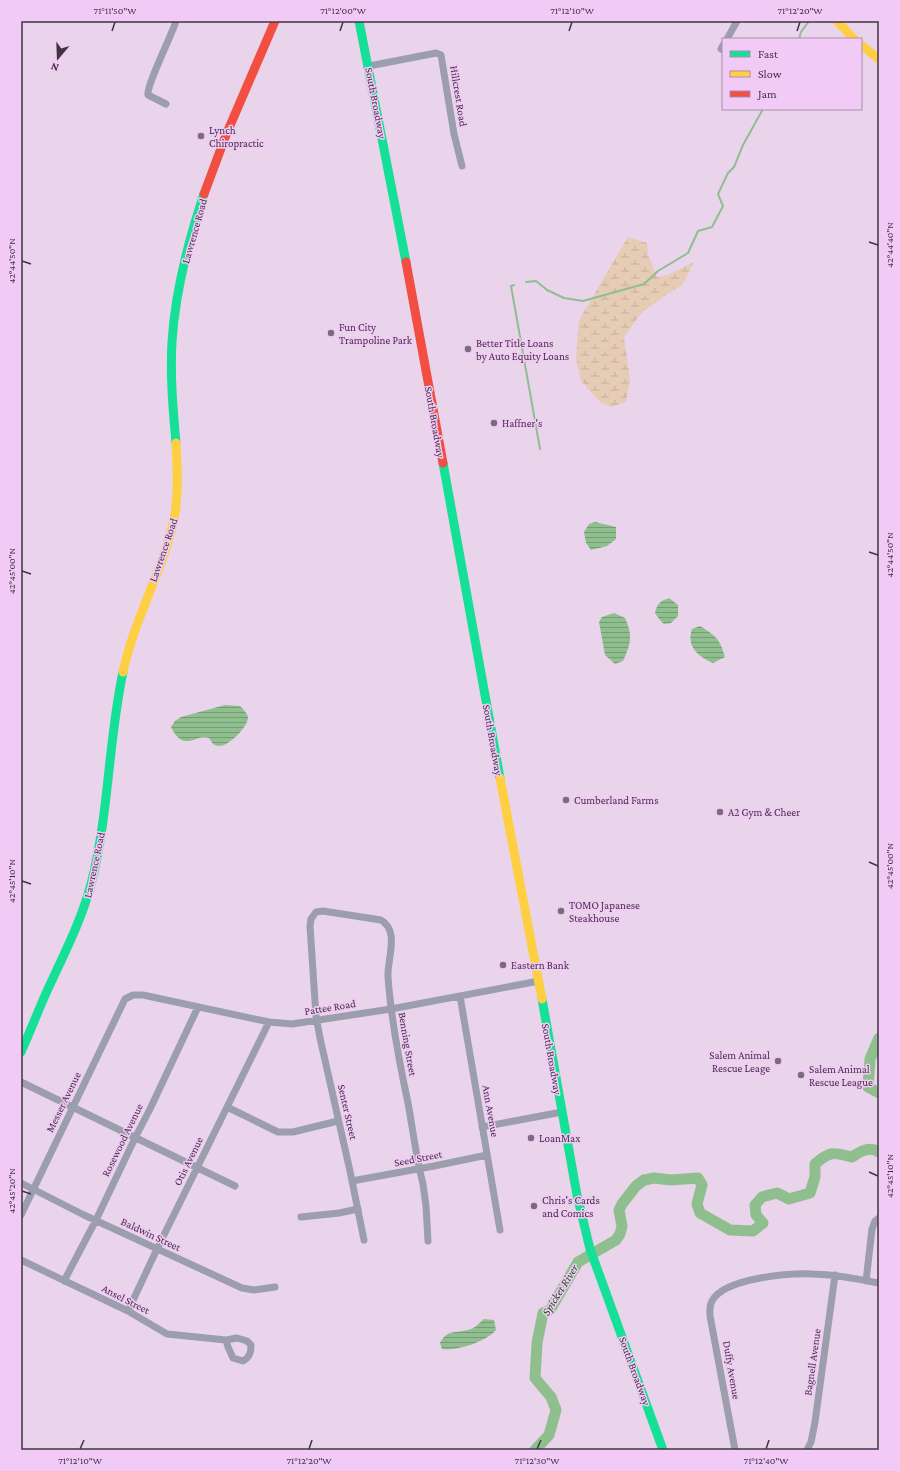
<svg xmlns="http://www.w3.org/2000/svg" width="900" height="1471" viewBox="0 0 900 1471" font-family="'Crimson Pro',serif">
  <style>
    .wetland { fill: url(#wetland-marsh) }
    .water { fill: url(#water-rules) }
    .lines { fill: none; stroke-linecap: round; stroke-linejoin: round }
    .stream { stroke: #8fbf8e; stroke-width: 2 }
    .river { stroke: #8fbf8e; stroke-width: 11 }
    .street { stroke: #9c9ead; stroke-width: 7 }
    .fast { stroke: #16e098; stroke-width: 9 }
    .slow { stroke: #ffcf43; stroke-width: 9 }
    .jam { stroke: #f24e42; stroke-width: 9 }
    .ticks { fill: none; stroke: #423344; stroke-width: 1.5 }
    .poi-dot { fill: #7c6b7e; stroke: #f1caf5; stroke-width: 1.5 }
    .labels { text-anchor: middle; stroke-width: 3; stroke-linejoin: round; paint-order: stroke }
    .street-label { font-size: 11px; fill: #423344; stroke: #f1caf5 }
    .poi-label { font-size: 11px; fill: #423344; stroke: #f1caf5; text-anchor: start }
    .water-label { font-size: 12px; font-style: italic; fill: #1e531d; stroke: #f1caf5 }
    .neatline { fill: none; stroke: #423344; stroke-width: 1.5 }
    .ticks-label { font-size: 10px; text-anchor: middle; fill: #423344 }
  </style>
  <defs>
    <pattern id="wetland-marsh" width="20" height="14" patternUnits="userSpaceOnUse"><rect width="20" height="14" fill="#e6cbb5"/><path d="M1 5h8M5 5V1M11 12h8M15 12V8" fill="none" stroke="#c6af9d"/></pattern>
    <pattern id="water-rules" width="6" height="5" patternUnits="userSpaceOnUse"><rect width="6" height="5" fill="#8fbf8e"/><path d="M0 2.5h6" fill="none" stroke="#769c76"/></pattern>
  </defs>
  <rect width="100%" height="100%" fill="#e9d4eb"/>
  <path class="wetland" d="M628,237L647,243L648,255L657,277L668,275L694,262L682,285L666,295L641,313L624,337L630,381L626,402L611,407L600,402L581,381L576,358L579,320Z"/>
  <path class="water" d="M595,522L616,527V539L607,546L591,550L586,543L584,532L589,524Z
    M669,598L678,605V616L671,623L664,624L659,619L655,613C657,604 660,601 669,598Z
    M614,613L625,618C633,635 631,644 623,661L615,664L605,655L599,622L602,617Z
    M700,626C716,636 720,639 725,657L713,663C698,656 686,647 692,629Z
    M225,705L240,706C243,709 247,713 248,717C248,727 229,746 219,746C217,746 215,745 213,744L209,738C196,733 184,754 171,727L175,721L181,717Z
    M484,1319L494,1320L496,1330C486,1342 457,1351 442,1349L440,1343C448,1328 457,1334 471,1329C475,1328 480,1322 484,1319Z"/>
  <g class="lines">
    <path class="stream" d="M799,39L801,32L809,21
      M526,282L536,281L547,290L564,298L583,301L644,284L658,271L688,253L698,231L712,227L723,206L718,194L728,173L734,167L743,145L763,109
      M514,285L511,286L540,449"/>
    <path class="river" d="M879,1038L870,1059L868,1087L879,1093
      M535,1450L549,1435L556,1410L551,1397L535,1378L537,1343L543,1313L550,1310L578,1262L616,1240L620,1234L622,1226L619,1210L622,1204L636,1186L644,1180L654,1178L671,1180L698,1178L702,1185L697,1204L700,1213L730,1230L753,1231L763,1223L756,1215L755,1205L762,1197L777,1193L789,1199L810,1193L815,1177V1164C830,1151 833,1152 852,1157C861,1151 869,1146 879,1152"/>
    <path class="street" d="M727,39L737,21
      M721,49L723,45
      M369,66L436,53L441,55L454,134L462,166
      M166,104L148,95C146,86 172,35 176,21
      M460,996L500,1230
      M21,1082L235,1186
      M227,1107L278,1132H293L338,1121
      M482,1127L562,1112
      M352,1181L434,1166L487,1155
      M21,1183L84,1215L242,1288L254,1290L275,1287
      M21,1215L125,999L133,995H143L269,1022L292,1024L391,1009L539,981
      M301,1217L339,1213L358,1209
      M364,1240L350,1171L320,1038L316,1016L310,926L311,919L316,912L323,911L381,920C400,931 387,959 388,977C391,1020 399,1061 408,1103C413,1130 416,1157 423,1184L426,1206L428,1241
      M21,1260L128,1311L167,1334L226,1340L237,1338L247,1341L251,1345C251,1352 250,1357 243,1361L233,1358L228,1347L226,1340
      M64,1281L96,1220L135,1138L150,1109L198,1007
      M866,1281L872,1229L875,1221L879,1218
      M128,1311L157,1249L269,1022
      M735,1450L710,1316C710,1311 709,1306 712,1301C724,1278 789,1273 812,1274C835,1274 857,1279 879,1283
      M807,1450L811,1442L815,1422L835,1275"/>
    <path class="fast" d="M359,21L406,262
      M176,443C173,409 170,376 172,342C175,292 188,242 204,194
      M443,463L500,778
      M542,999L577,1195L590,1249L663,1450
      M21,1052C30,1032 38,1011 47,991C63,956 81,922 91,884C109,815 108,742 123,672"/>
    <path class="slow" d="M837,21L854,39
      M861,45L879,59
      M123,672C134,619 163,571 174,519C179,494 177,468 176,443
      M500,778L542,999"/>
    <path class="jam" d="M204,194L226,135L275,21
      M406,262L443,463"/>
  </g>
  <path class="ticks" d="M112,31L115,22M340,31L343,22M569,31L572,22M797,31L800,22M869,242L878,245M22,261L31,264M869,552L878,555M22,571L31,574M869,862L878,866M22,881L31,884M869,1172L878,1176M22,1191L31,1194M80,1449L84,1440M309,1449L312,1440M537,1449L541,1440M766,1449L769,1440"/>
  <g class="poi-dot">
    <circle cx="201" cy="136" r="4"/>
    <circle cx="331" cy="333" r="4"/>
    <circle cx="468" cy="349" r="4"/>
    <circle cx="494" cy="423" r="4"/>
    <circle cx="566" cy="800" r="4"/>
    <circle cx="720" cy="812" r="4"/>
    <circle cx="561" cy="911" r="4"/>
    <circle cx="503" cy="965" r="4"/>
    <circle cx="778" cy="1061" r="4"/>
    <circle cx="801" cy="1075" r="4"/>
    <circle cx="531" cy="1138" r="4"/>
    <circle cx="534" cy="1206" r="4"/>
  </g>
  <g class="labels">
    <g class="street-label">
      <text transform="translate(459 96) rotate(81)" y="4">Hillcrest Road</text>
      <text transform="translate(376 103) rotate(79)" y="4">South Broadway</text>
      <text transform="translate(194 231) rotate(-74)" y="4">Lawrence Road</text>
      <text transform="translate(435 422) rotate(80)" y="4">South Broadway</text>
      <text transform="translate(163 550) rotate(-71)" y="4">Lawrence Road</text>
      <text transform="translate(493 740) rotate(80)" y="4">South Broadway</text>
      <text transform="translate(94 865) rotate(-78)" y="4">Lawrence Road</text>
      <text transform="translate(330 1007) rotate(-9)" y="4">Pattee Road</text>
      <text transform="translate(408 1044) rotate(80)" y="4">Benning Street</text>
      <text transform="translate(552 1059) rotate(80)" y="4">South Broadway</text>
      <text transform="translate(63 1102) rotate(-64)" y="4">Messer Avenue</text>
      <text transform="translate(491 1111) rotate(80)" y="4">Ann Avenue</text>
      <text transform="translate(348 1112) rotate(77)" y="4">Senter Street</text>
      <text transform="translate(122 1140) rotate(-64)" y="4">Rosewood Avenue</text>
      <text transform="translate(418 1158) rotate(-11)" y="4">Seed Street</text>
      <text transform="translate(188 1161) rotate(-64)" y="4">Otis Avenue</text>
      <text transform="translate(151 1234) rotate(25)" y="4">Baldwin Street</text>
      <text transform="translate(126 1299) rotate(27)" y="4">Ansel Street</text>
      <text transform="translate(812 1362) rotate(-82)" y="4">Bagnell Avenue</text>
      <text transform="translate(732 1370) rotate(80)" y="4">Duffy Avenue</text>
      <text transform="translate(635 1371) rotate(70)" y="4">South Broadway</text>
    </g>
    <g class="poi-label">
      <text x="209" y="134">Lynch<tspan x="209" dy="13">Chiropractic</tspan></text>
      <text x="339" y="331">Fun City<tspan x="339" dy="13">Trampoline Park</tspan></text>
      <text x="476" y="347">Better Title Loans<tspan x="476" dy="13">by Auto Equity Loans</tspan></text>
      <text x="502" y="427">Haffner's</text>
      <text x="574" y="804">Cumberland Farms</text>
      <text x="728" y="816">A2 Gym &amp; Cheer</text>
      <text x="569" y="909">TOMO Japanese<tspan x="569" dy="13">Steakhouse</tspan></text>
      <text x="511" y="969">Eastern Bank</text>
      <text x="770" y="1059" text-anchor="end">Salem Animal<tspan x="770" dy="13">Rescue Leage</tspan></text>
      <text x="809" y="1073">Salem Animal<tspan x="809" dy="13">Rescue League</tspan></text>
      <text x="539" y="1142">LoanMax</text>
      <text x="542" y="1204">Chris's Cards<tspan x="542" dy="13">and Comics</tspan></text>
    </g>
    <g class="water-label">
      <text transform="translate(560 1290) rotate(-58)" y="4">Spicket River</text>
    </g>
  </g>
  <rect width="900" height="1471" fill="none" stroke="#f1caf5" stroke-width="44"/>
  <rect x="722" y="38" width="140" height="72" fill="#f1caf5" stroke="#ab8eae"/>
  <rect x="730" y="51" width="20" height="6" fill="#16e098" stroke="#ab8eae"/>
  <text x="758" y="58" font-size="12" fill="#423344">Fast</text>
  <rect x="730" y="71" width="20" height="6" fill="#ffcf43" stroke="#ab8eae"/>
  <text x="758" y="78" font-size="12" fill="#423344">Slow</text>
  <rect x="730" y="91" width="20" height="6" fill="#f24e42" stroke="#ab8eae"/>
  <text x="758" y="98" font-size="12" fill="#423344">Jam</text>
  <g transform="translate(58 58) rotate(199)" stroke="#f1caf5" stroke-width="3" paint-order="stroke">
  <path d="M0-3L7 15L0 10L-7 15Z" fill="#423344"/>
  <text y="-6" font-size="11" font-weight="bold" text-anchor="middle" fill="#423344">N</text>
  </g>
  <rect x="22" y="22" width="856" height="1427" class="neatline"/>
  <g class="ticks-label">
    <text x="115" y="14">71°11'50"W</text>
    <text x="343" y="14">71°12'00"W</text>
    <text x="572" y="14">71°12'10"W</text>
    <text x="800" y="14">71°12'20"W</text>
    <text transform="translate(889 245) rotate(-90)" y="4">42°44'40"N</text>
    <text transform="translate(11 261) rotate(-90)" y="4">42°44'50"N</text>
    <text transform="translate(889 555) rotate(-90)" y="4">42°44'50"N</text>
    <text transform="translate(11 571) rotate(-90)" y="4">42°45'00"N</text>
    <text transform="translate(889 866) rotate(-90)" y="4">42°45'00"N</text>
    <text transform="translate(11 881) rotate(-90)" y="4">42°45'10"N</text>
    <text transform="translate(889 1176) rotate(-90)" y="4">42°45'10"N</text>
    <text transform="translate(11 1191) rotate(-90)" y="4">42°45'20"N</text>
    <text x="80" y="1464">71°12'10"W</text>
    <text x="309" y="1464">71°12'20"W</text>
    <text x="537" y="1464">71°12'30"W</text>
    <text x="766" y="1464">71°12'40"W</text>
  </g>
</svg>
